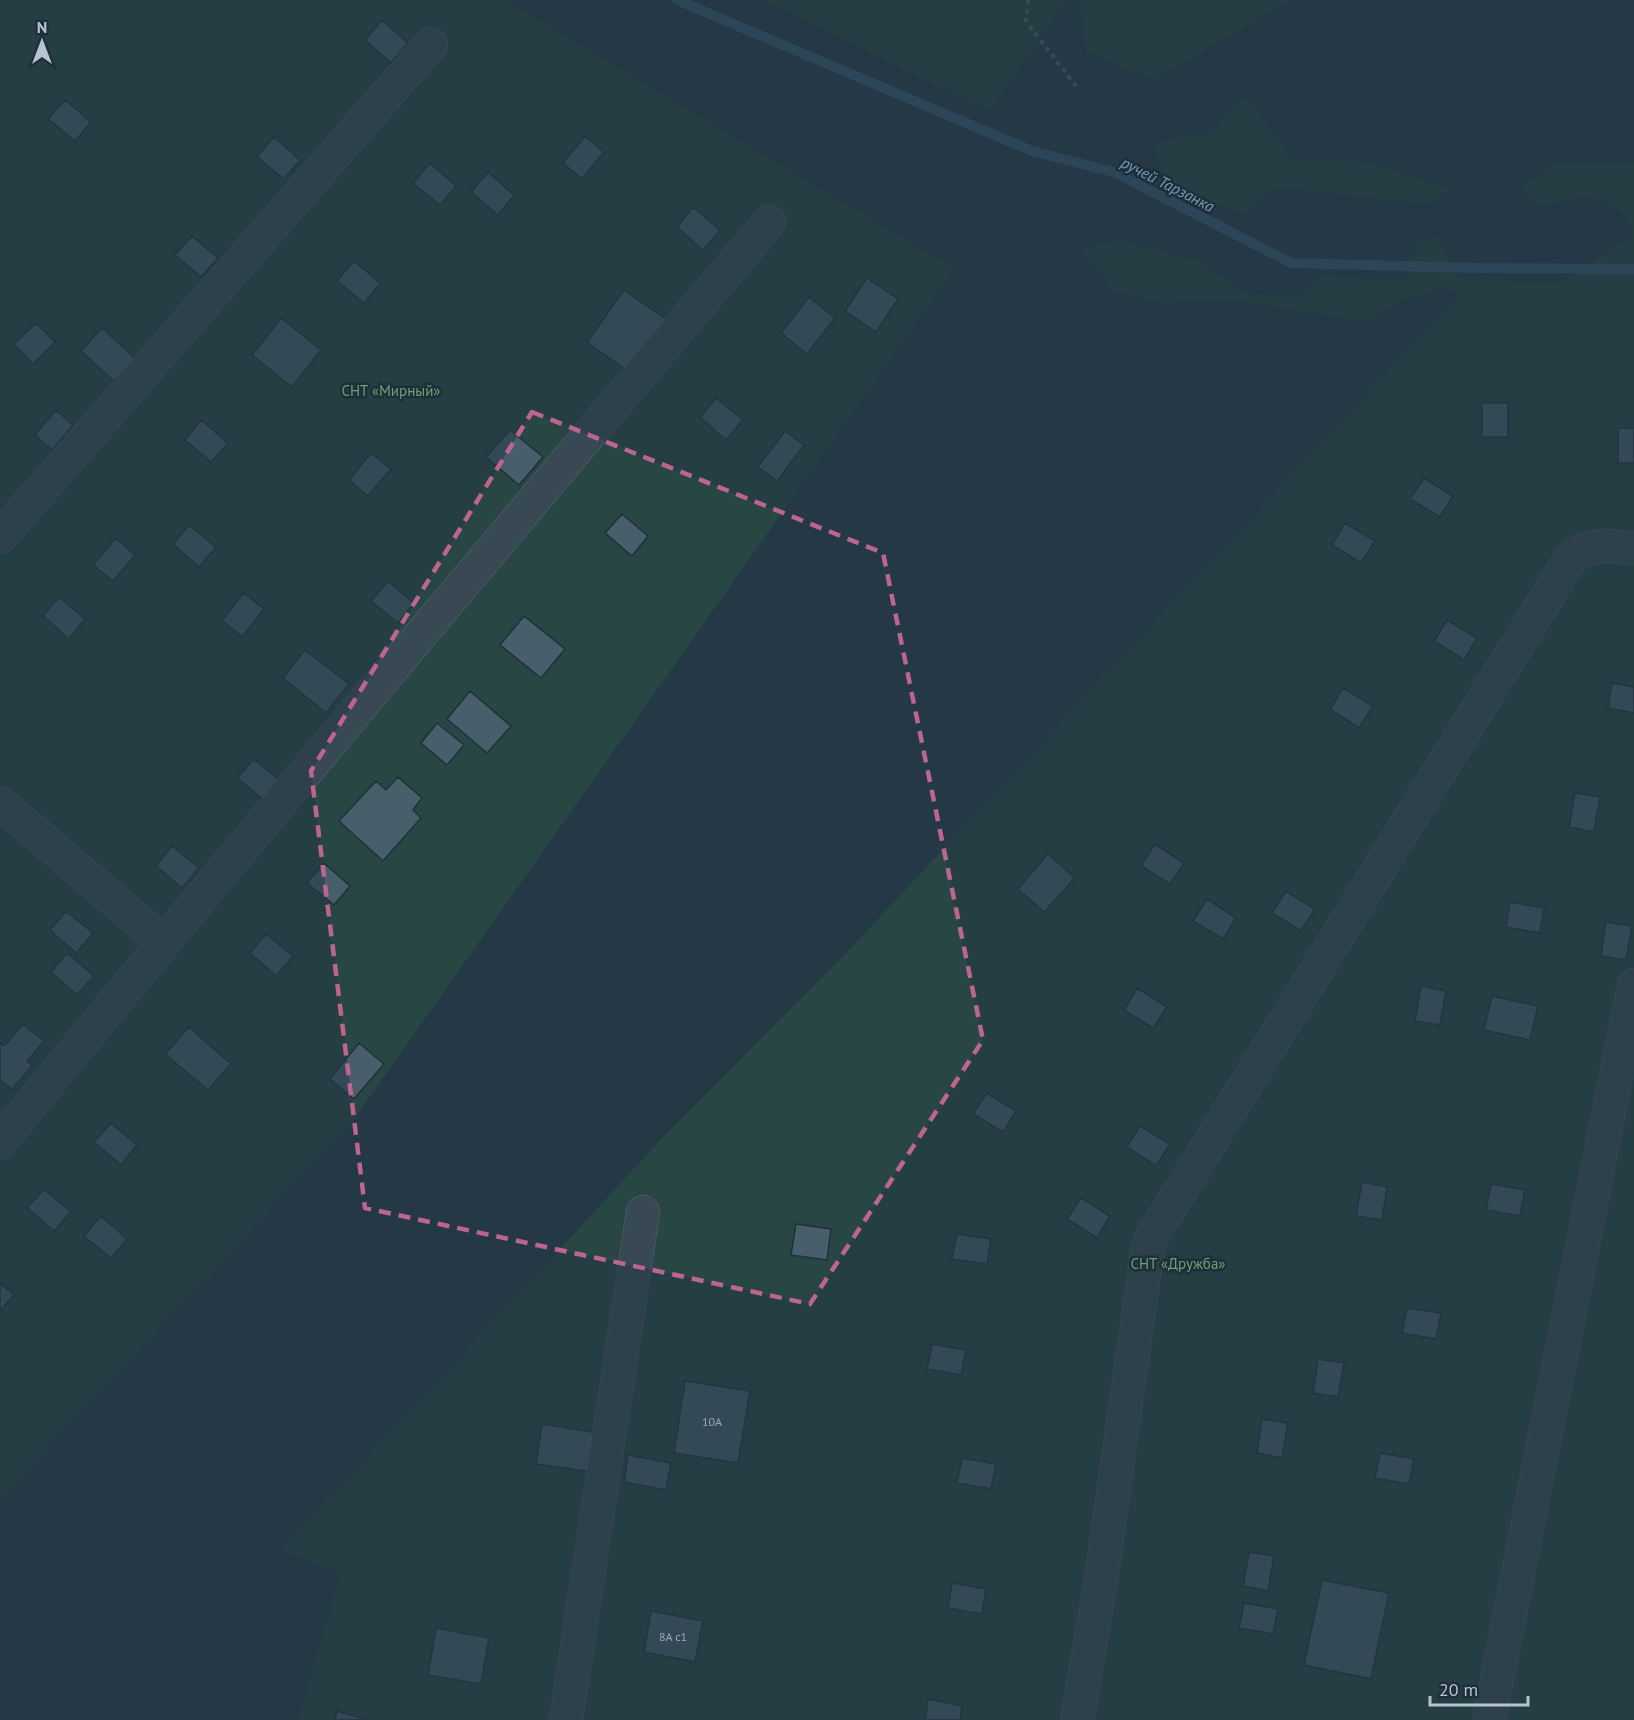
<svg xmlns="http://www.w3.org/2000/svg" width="1634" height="1720" viewBox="0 0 1634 1720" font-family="'PT Sans',sans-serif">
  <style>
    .green { fill: #274644 }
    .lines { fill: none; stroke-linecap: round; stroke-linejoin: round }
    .stream { stroke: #37576e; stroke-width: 10 }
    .building { fill: #485e6b; stroke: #20303c; stroke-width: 1.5 }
    .minor-casing { stroke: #586772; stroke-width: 34 }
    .path { stroke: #476361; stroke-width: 4; stroke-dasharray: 4.5 4.5; stroke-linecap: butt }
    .minor { stroke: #394954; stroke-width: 33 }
    .marked { fill: none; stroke: #bd658f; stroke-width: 4.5; stroke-dasharray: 12 8; stroke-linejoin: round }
    .labels { text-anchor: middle; stroke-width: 5; stroke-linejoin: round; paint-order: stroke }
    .number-label { font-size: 12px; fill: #9baab5 }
    .park-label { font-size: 15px; fill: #6ca16e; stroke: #1e2e3a }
    .water-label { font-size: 16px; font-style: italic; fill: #749ab4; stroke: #1e2e3a }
  </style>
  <rect width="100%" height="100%" fill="#243845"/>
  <path class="green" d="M0,0H505L954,269L355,1118L0,1499Z
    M765,0H1065L990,111Z
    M1078,0H1290L1154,80L1087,52Z
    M1243,96L1265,121L1292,159L1364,162L1450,189L1427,204L1275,187L1246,214L1170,191L1153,145L1179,137L1210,135Z
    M1634,162V1720H298L340,1572L281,1551L663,1137L848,951L1459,295L1445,287L1398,301L1370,322L1230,300L1161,303L1113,291L1081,249L1116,240L1196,260L1247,294L1297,298L1318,276L1405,280L1419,240L1439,237L1458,279L1558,284L1633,235L1627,214L1590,195L1541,206L1521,186L1558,163Z"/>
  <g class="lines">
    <path class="stream" d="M677,0L1032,151L1114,172L1291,263L1473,268L1634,269"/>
  </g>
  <path class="building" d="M382,20L408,43L391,63L365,40Z
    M65,100L91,122L75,141L48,119Z
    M585,136L604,152L582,179L563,163Z
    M274,137L300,160L284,179L257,157Z
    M430,163L456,186L440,205L413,183Z
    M488,172L514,195L498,215L471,192Z
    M693,207L720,230L703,250L677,227Z
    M192,236L218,258L201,277L175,255Z
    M354,261L380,283L364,303L337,281Z
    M867,278L898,299L876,332L845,311Z
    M624,290L667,320L630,373L587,342Z
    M809,297L835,318L807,354L781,333Z
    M281,318L321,350L292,387L252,355Z
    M36,323L55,342L33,364L14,344Z
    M102,328L135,358L114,381L81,351Z
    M716,398L743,420L726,440L700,417Z
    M1482,403H1508V437H1482Z
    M56,410L73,425L52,450L35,435Z
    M201,420L228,443L211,462L185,440Z
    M1618,428H1634V463H1618Z
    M510,430L543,457L519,485L486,457Z
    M785,431L804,445L777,481L758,467Z
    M371,453L391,469L368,496L349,480Z
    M1424,478L1453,496L1440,517L1410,499Z
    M622,514L648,536L632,556L605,533Z
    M1345,523L1375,541L1361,563L1332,545Z
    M189,525L216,547L199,567L173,544Z
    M116,538L135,555L113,581L93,565Z
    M388,581L414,603L398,623L371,601Z
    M244,593L264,609L242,637L222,620Z
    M59,597L85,619L69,639L43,616Z
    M524,616L565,649L541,678L500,645Z
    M1447,620L1477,638L1464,660L1434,641Z
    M305,650L349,684L326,713L283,678Z
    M1612,683L1634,687V713L1608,708Z
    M1343,688L1373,706L1359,728L1330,709Z
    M470,691L511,726L487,753L447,719Z
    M437,723L464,745L447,765L421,743Z
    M254,759L280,781L264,800L237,778Z
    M398,777L422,798L413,810L421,818L383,861L339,821L376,781L386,790Z
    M1575,793L1600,797L1594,832L1569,827Z
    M1155,844L1184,863L1170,884L1141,866Z
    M172,846L199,868L182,888L156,866Z
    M1048,854L1075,878L1044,912L1018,889Z
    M324,863L350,886L334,905L307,883Z
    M1286,891L1315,909L1301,931L1272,913Z
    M1207,899L1236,918L1223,939L1193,921Z
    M1510,902L1544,908L1540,933L1506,927Z
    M66,911L93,933L76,953L50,930Z
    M1606,922L1632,926L1626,960L1601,956Z
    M266,934L293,956L276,976L250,953Z
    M67,953L94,976L77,995L51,972Z
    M1421,986L1446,991L1440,1025L1415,1021Z
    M1137,988L1167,1007L1153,1028L1124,1010Z
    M1492,996L1538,1006L1530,1040L1484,1030Z
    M23,1024L44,1041L27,1061L32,1066L12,1089L0,1080V1043L4,1046Z
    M189,1027L231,1064L208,1090L165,1054Z
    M359,1043L384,1064L354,1099L330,1079Z
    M987,1093L1016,1111L1003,1132L973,1114Z
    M111,1123L137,1145L121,1165L94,1142Z
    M1140,1126L1170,1144L1156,1166L1127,1147Z
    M1362,1182L1387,1187L1382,1220L1356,1216Z
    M1491,1184L1525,1190L1520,1216L1486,1210Z
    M44,1189L71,1212L54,1231L27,1208Z
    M1081,1198L1110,1216L1097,1238L1067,1219Z
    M101,1216L127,1239L111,1258L84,1236Z
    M796,1224L831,1229L827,1260L791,1255Z
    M957,1234L991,1239L987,1264L952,1259Z
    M0,1283L14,1295L0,1311Z
    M1407,1308L1441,1313L1436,1339L1402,1333Z
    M932,1344L966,1350L961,1375L927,1369Z
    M1318,1359L1344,1363L1338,1397L1313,1393Z
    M685,1381L750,1391L738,1463L674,1453Z
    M1262,1419L1288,1423L1282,1458L1257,1453Z
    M542,1424L604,1434L599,1473L536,1464Z
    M1380,1453L1414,1459L1409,1484L1375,1478Z
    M628,1455L671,1463L666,1490L624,1482Z
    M962,1458L996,1464L991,1489L957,1483Z
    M1249,1552L1274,1556L1268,1591L1243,1586Z
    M1322,1580L1389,1593L1371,1679L1304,1665Z
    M952,1583L986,1589L982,1614L948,1608Z
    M1244,1603L1278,1609L1273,1634L1239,1628Z
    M651,1611L703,1621L695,1662L644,1652Z
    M436,1628L489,1638L481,1684L428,1675Z
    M928,1699L962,1706L960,1720H925Z
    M337,1711L368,1720H335Z"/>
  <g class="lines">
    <g class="minor-casing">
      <path id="minor" d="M0,537L431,44
        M0,803L163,942
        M0,1142C253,832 511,527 769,222
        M566,1720L643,1212
        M1077,1720L1100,1587L1148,1246L1153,1235L1571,558C1591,542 1609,547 1634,548
        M1489,1720L1634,985"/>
    </g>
    <path class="path" d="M1028,0L1026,21L1079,90"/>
    <use href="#minor" class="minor"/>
  </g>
  <path d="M0 0H1634V1720H0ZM532,412L883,553L983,1040L810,1304L365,1208L311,771Z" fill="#243845" fill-opacity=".55" fill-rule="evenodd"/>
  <path class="marked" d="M532,412L883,553L983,1040L810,1304L365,1208L311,771Z"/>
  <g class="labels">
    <g class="number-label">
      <text x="712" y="1426">10А</text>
      <text x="673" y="1641">8А с1</text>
    </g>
    <g class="park-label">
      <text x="391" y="396">СНТ «Мирный»</text>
      <text x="1178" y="1269">СНТ «Дружба»</text>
    </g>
    <g class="water-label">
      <text transform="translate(1168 184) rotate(27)" y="6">ручей Тарзанка</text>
    </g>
  </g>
  <g transform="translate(42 42)" stroke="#1e2e3a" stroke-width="4.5" paint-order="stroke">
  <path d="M0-4.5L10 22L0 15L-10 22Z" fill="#b7c4ce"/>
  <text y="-9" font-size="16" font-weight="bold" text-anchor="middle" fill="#b7c4ce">N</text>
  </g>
  <path d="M1430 1696v9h98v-9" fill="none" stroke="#b7c4ce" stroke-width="3"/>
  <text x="1439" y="1696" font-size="18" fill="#b7c4ce" stroke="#1e2e3a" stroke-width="4.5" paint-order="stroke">20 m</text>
</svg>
